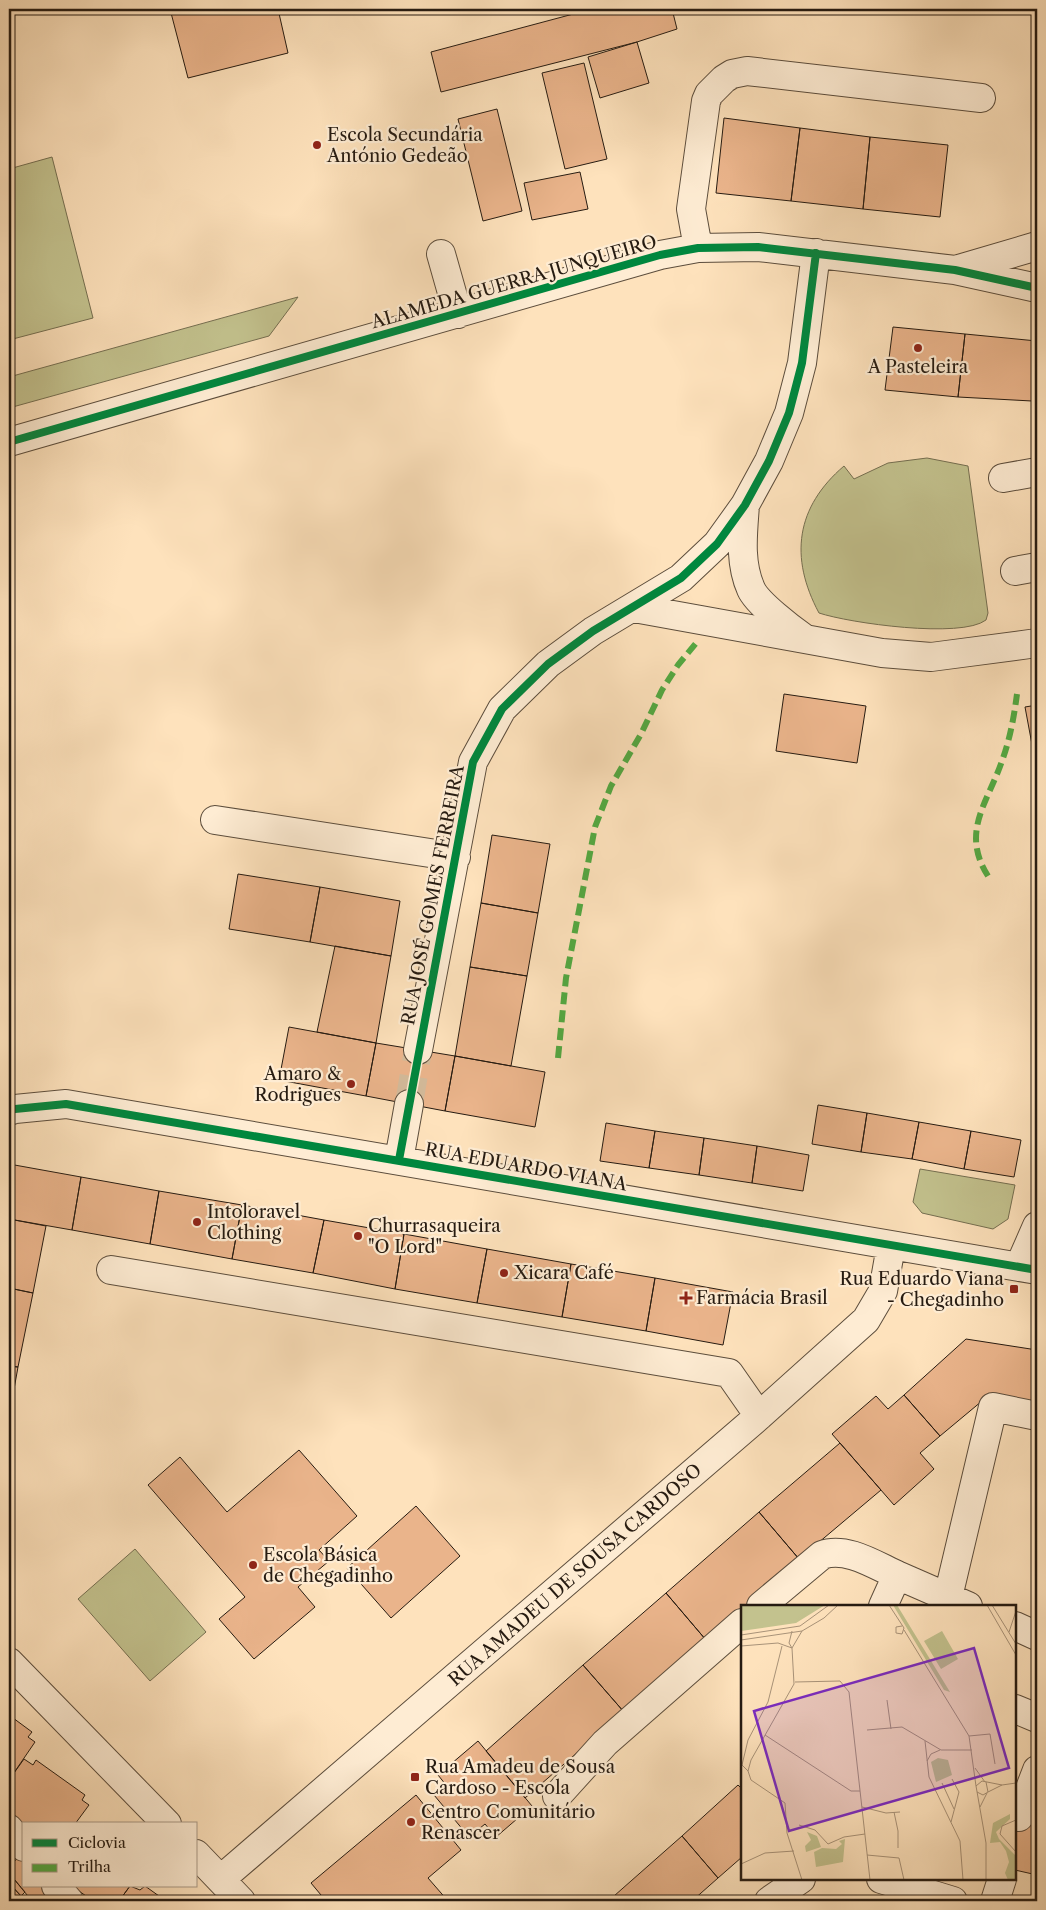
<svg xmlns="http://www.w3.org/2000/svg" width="1046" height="1910" viewBox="0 0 1046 1910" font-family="'Libre Caslon Text',serif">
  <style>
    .green { fill: #c3c28e; stroke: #746e50 }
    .building { fill: #eab48b; stroke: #261b11 }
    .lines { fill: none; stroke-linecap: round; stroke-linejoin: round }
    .minor-tunnel { stroke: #d3ba9a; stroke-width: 28; stroke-dasharray: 28 14; stroke-linecap: butt }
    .minor-casing { stroke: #5c4d3c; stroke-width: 30 }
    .minor { stroke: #feecd3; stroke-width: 28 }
    .quiet { stroke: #53a942; stroke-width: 6; stroke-dasharray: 12 6; stroke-linecap: butt }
    .cycleway-casing { stroke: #feecd3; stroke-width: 11 }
    .cycleway { stroke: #00873e; stroke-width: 8 }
    .poi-dot { fill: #8f2418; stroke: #feecd3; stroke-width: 2 }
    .labels { text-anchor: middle; stroke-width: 4.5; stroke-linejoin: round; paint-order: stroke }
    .poi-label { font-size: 18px; fill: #261b11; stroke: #feecd3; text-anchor: start }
    .street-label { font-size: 18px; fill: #261b11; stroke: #feecd3 }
    .inset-road { fill: none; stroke: #a89278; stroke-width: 1 }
    .view { fill: #7b2cbf; fill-opacity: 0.15; stroke: #7b2cbf; stroke-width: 2.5 }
    .inset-edge { fill: none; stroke: #261b11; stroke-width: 2.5 }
  </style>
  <rect width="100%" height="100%" fill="#fee2bc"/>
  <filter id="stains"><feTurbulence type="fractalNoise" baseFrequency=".004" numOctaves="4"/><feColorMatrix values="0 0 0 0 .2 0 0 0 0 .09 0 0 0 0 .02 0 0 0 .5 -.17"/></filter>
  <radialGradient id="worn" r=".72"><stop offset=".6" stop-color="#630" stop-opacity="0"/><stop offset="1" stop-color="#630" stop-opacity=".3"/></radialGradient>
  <path class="green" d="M52,157L93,318L9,340V169Z
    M298,297L269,336L9,408V377Z
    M927,458L968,466L988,613L986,620C961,639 849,623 819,613C789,557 796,507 844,466L854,479L888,463Z
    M920,1169L1015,1185L1008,1219L993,1229L922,1213L913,1202Z
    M135,1549L206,1632L150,1681L78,1599Z"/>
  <path class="building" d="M170,9H278L288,53L188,78Z
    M592,9H672L677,29L637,42L441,92L431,52Z
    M637,42L649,83L600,98L588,57Z
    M584,63L607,159L565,169L542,73Z
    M497,109L522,211L483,221L458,119Z
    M724,118L800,128L791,201L716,193Z
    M800,128L870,137L863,209L791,201Z
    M870,137L948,145L940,217L863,209Z
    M580,172L588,209L532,220L524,183Z
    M893,327L965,334L958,397L885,390Z
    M965,334L1037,341L1032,401L958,397Z
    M1037,359V402L1032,401Z
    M784,694L866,706L857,763L776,751Z
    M1037,705V766H1036L1025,707Z
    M492,835L550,844L538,913L481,903Z
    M238,874L320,887L310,942L229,929Z
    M320,887L400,901L391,956L310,942Z
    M481,903L538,913L527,976L470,967Z
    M335,946L391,956L376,1043L317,1032Z
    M470,967L527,976L511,1066L455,1056Z
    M289,1027L376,1043L366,1096L279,1080Z
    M376,1043L455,1056L445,1111L366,1096Z
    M455,1056L545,1072L535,1127L445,1111Z
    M818,1105L867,1113L861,1152L812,1144Z
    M867,1113L919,1122L912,1159L861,1152Z
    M919,1122L971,1131L964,1169L912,1159Z
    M606,1123L655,1131L649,1168L600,1161Z
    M655,1131L704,1138L699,1175L649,1168Z
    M971,1131L1021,1140L1014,1177L964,1169Z
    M704,1138L757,1146L752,1183L699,1175Z
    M757,1146L809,1155L803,1191L752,1183Z
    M9,1164L81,1177L72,1230L9,1219Z
    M81,1177L159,1191L150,1244L72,1230Z
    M159,1191L242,1205L232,1259L150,1244Z
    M242,1205L324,1220L313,1273L232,1259Z
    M9,1219L46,1226L33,1293L9,1288Z
    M324,1220L404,1234L395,1289L313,1273Z
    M404,1234L487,1249L477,1303L395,1289Z
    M487,1249L571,1264L562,1317L477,1303Z
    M571,1264L655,1278L646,1331L562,1317Z
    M655,1278L733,1292L723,1345L646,1331Z
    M9,1288L33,1293L18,1367L9,1366Z
    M966,1339L1037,1350V1375L1031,1405L988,1396L940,1436L904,1395Z
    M9,1366L18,1367L9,1417Z
    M1037,1375V1406L1031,1405Z
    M904,1395L940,1436L920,1453L934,1469L894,1505L832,1434L876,1396L888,1409Z
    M840,1443L881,1490L799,1559L759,1512Z
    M299,1450L357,1516L319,1550L329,1561L298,1587L315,1607L254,1659L219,1619L245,1597L148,1485L180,1457L227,1512Z
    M416,1506L460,1556L391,1618L347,1568Z
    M759,1512L799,1559L745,1606H742V1609L706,1640L666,1593Z
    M666,1593L706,1640L624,1712L583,1665Z
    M583,1665L624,1712L525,1798L486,1751Z
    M9,1715L32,1732L28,1737L35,1742L9,1780Z
    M478,1741L532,1806L496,1837L485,1824L469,1837L434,1795L446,1785L438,1775Z
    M24,1759L33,1765L36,1760L85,1795L82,1800L89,1805L75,1824H24V1827L11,1817L14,1813L9,1809V1780Z
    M738,1785L742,1789V1857L718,1878L682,1836Z
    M416,1795L461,1850L428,1878L448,1901H326L311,1883Z
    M1015,1815L1037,1820V1875L1015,1870Z
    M682,1836L718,1878L692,1901H618L614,1896Z
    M19,1857L24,1863V1886H43L50,1895L42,1901H32L9,1873V1866Z
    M9,1873L25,1892L21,1896L9,1883Z
    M9,1883L21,1896L16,1901H9Z
    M72,1886H130L119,1901H93Z
    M130,1886L140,1890L145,1886L166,1901H119Z"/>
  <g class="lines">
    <path class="minor-tunnel" d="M409,1104L418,1050"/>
    <g class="minor-casing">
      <path id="minor" d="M698,248L691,209L706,101L709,94L724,79L732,74L747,71L981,98
        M441,254L458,314
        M959,269L1037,246
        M9,442L660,255L698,248L758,247L955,270L1037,288
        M1003,478L1037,472
        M745,505C743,533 739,562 751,589C757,603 791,629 804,638
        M1015,571L1037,567
        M634,608L882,653L931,657L1037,643
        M215,820L456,857
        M418,1050L473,762L502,709L548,664L593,631L681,578L717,544L745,505L769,461L789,413L802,363L816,253
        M9,1111L15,1109L66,1104L1037,1270
        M399,1160L409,1104
        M1019,1267L1037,1226
        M111,1270L729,1373L759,1416
        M948,1597L993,1407L1037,1416
        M761,1606L822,1555C846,1546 875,1565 897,1575
        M883,1606L897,1575L968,1606
        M1015,1626L1037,1636
        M9,1662L167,1824
        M1015,1709L1037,1718
        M557,1796L605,1743L742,1623
        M1019,1817L1037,1770
        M9,1829L24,1847
        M196,1854L241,1901
        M221,1879L759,1416L866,1320L883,1291L891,1246
        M881,1879L953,1901
        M56,1886L69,1901
        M769,1901L801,1879
        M995,1901L1002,1879"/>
    </g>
    <use href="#minor" class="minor"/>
    <path class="quiet" d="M988,876C960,832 988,802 1002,761C1010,739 1014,717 1017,694
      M558,1058L566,978L595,827L611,786L641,734L662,690L678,665L697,642"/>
    <g class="cycleway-casing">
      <path id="cycleway" d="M9,442L660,255L698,248L758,247L955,270L1037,288
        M9,1111L15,1109L66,1104L1037,1270
        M399,1160L473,762L502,709L548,664L593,631L681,578L717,544L745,505L769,461L789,413L802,363L816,253"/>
    </g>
    <use href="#cycleway" class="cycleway"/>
  </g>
  <g class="poi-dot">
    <circle cx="317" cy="145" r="5"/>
    <circle cx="918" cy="348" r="5"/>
    <circle cx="351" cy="1084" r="5"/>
    <circle cx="197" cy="1222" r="5"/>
    <circle cx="358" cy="1236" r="5"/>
    <circle cx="504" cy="1273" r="5"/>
    <rect x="1009" y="1284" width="10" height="10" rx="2.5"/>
    <path d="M683.5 1290.5h5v5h5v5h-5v5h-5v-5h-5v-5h5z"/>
    <circle cx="253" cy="1565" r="5"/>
    <rect x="410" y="1772" width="10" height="10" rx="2.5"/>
    <circle cx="411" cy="1822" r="5"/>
  </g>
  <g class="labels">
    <g class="poi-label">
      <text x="327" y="141">Escola Secundária<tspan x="327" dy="21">António Gedeão</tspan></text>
      <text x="918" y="373" text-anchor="middle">A Pasteleira</text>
      <text x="341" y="1080" text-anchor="end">Amaro &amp;<tspan x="341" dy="21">Rodrigues</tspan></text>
      <text x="207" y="1218">Intoloravel<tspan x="207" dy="21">Clothing</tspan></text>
      <text x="368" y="1232">Churrasaqueira<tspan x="368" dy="21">"O Lord"</tspan></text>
      <text x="514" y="1279">Xicara Café</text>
      <text x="1004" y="1285" text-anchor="end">Rua Eduardo Viana<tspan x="1004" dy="21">- Chegadinho</tspan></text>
      <text x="696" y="1304">Farmácia Brasil</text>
      <text x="263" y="1561">Escola Básica<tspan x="263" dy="21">de Chegadinho</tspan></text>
      <text x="425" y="1773">Rua Amadeu de Sousa<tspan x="425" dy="21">Cardoso - Escola</tspan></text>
      <text x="421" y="1818">Centro Comunitário<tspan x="421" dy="21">Renascer</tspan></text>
    </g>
    <g class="street-label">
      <text transform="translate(514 282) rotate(-16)" y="6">ALAMEDA GUERRA JUNQUEIRO</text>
      <text transform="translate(433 895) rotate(-79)" y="6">RUA JOSÉ GOMES FERREIRA</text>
      <text transform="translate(526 1167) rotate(10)" y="6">RUA EDUARDO VIANA</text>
      <text transform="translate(575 1575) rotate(-41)" y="6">RUA AMADEU DE SOUSA CARDOSO</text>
    </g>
  </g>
  <g transform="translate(741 1605)">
    <rect width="275" height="275" fill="#fee2bc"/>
    <path d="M0,0H84L55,18L0,26ZM152,0H156L209,87L203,85ZM201,26L217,54L200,64L183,36ZM197,153L207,155L211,170L195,177L190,157ZM269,209V214L255,227L258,234L275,251V275H267L264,268L268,257L265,246L259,237L249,238L252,218ZM66,227L76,231L80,242L65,247L64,241L70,235ZM104,234L102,257L75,262L73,247L81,243L95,244L101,239L98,236Z" fill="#c3c28e"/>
    <path class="inset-road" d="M148,0L163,23L161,29L155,28V22L161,21M246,0L275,50M251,0L275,39M163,25L228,131L235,181M51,26L48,38L51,43M61,26L51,43L53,79L10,155L7,166L10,175L44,198L46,228L61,275M268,27L275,6M0,30L59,21L88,0M0,35L61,26L83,13L97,0M0,41L37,38L51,43M54,77L99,76L108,87L129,275M146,95L150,124M126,125L161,122L200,145H231M24,130L110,186H119M228,131L249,129L254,159M184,136L188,172L219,236L222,275M186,156L190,149L199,145M234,163L244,177M7,166L1,160L7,135L27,97L41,41M201,178L213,204M236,187L242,190L247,187L245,177M247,187L261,180M121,202L145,208L159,207M239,202L246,188M153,207L157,226V243M275,215L261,221L259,229L275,247M210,217L218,187L211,174M58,220L74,225L87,239L103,232L124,229M126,250L158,253L163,275M0,259L24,248L53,246M245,275V238L235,181L241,176L261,180L275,178"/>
    <path class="view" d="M233,43L268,163L48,226L13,106Z"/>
    <rect width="275" height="275" class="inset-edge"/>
  </g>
  <rect width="1046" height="1910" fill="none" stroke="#fee2bc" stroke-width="30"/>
  <rect x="10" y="10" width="1026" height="1890" fill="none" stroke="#261b11" stroke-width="2.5"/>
  <rect x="15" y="15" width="1016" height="1880" fill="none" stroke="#261b11"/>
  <rect x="22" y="1822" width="175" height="65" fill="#feecd3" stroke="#a89885"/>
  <rect x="32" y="1839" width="25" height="8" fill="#00873e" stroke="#a89885"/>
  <text x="68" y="1848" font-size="15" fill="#261b11">Ciclovia</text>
  <rect x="32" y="1864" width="25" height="8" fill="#53a942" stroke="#a89885"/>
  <text x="68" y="1872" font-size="15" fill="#261b11">Trilha</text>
  <rect width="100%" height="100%" filter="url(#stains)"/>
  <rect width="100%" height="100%" fill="url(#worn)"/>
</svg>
